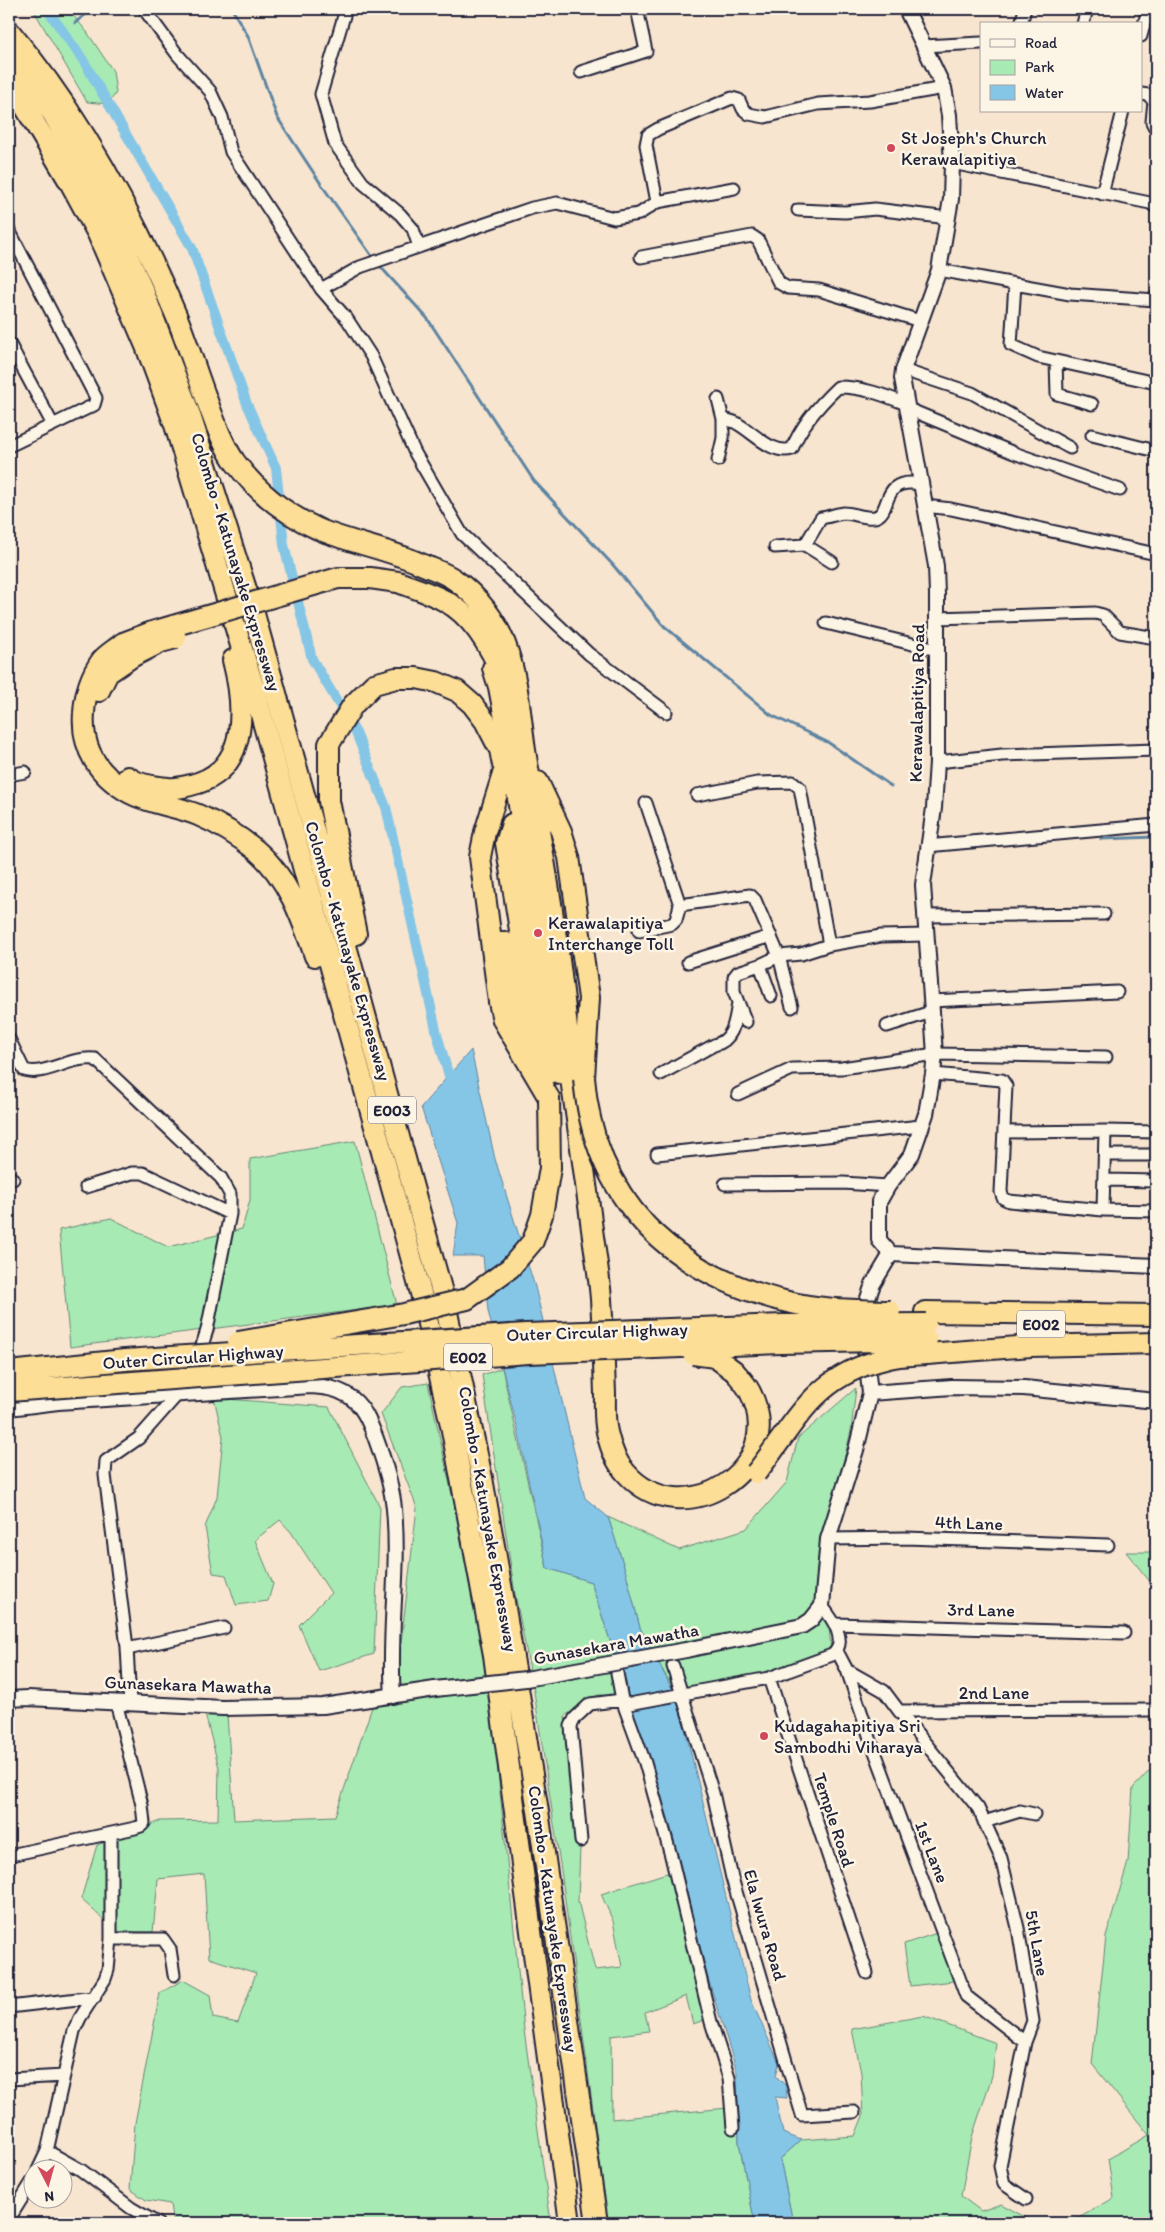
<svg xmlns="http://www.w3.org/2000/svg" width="1165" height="2232" viewBox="0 0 1165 2232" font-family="Itim,sans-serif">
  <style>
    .green { fill: #a8eab3; stroke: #658677 }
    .water { fill: #85c6e6; stroke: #5d84a2 }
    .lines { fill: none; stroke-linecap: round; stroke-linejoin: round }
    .stream { stroke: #5d84a2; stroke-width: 3 }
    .canal { stroke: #85c6e6; stroke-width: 10 }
    .minor-casing { stroke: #22223b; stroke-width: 15 }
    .tertiary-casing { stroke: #22223b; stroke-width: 18 }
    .motorway-casing { stroke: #22223b; stroke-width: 24 }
    .minor { stroke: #fcf5e5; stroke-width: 11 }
    .tertiary { stroke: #fcf5e5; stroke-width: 14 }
    .motorway { stroke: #fdde96; stroke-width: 20 }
    .tertiary-bridge-casing { stroke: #22223b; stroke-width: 18; stroke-linecap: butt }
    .motorway-bridge-casing { stroke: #22223b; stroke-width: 24; stroke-linecap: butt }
    .tertiary-bridge { stroke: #fcf5e5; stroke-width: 14 }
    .motorway-bridge { stroke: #fdde96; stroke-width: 20 }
    .poi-dot { fill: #d1495b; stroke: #fcf5e5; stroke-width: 2 }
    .labels { text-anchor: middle; stroke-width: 5; stroke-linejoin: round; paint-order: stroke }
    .shield { fill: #fcf5e5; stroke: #63616e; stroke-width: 1 }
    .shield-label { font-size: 16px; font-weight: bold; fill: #22223b }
    .poi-label { font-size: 18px; fill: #22223b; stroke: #fcf5e5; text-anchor: start }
    .street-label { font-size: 18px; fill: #22223b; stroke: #fcf5e5 }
  </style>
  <rect width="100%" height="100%" fill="#f8e5cf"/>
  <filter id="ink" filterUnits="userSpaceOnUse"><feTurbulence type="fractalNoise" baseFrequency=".02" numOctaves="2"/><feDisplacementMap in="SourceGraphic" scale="10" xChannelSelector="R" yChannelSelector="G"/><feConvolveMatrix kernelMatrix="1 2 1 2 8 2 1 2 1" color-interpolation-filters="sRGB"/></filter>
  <g filter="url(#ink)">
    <path class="green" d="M33,9H68L87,32L113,71L116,93L108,104L87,102Z
      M355,1141L397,1305L70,1347L59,1230L111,1218L168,1247L242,1229L250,1200V1159Z
      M502,1368L547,1568L591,1582L628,1696L598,1695L565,1716L580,1848L578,1901L595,1970L622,1967L613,1921L601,1894L670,1872L707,2019L693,2024L686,1996L645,2012L649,2031L611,2036L612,2119L738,2107L739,2142L753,2214L757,2223H608L562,1877L533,1685L515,1594L482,1375Z
      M428,1383L472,1588L490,1692L524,2030L551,2223H265L246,2215L243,2223H179L172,2218L170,2204L146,2200L130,2189L135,2123L160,1993L183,1980L210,1995L213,2018L238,2023L256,1973L209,1958L204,1874L158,1879L153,1932H117L81,1899L97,1845L160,1821L218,1820L219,1768L205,1714H227L234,1820L335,1816L373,1704H396L397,1676L417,1508L381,1414L402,1387Z
      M856,1388L851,1431L822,1549L831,1650L765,1675L674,1691L640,1628L626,1573L608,1517L679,1550L746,1529L787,1482L798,1438Z
      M214,1398L329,1407L380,1507L374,1654L319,1671L299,1625L331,1593L291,1532L280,1520L255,1540L273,1584L268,1601L236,1605L226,1575L213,1573L205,1527L217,1497L223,1437Z
      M1126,1552H1156V1589Z
      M1156,1764V2223H793L780,2159L801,2140L855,2136L863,2116L861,2073L852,2029L923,2016L996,2043L992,2076L972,2137L961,2196L981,2211L1001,2204L1036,2223L1075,2220L1114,2198L1108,2159L1149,2135L1092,2064L1106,1937L1128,1862L1133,1788Z
      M940,1932L954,1981L910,1986L904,1944Z"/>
    <path class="water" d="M471,1050L495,1159L535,1287L585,1498L608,1517L626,1573L640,1628L678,1700L751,2000L779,2063L776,2076L786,2086L787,2098L775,2097L783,2133L801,2140L780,2159L793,2223H757L753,2214L739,2142L737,2072L706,1972L670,1824L591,1582L547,1568L517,1426L488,1311L483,1256H453L458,1223L421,1107Z"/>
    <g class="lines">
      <path class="stream" d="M232,9L248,36L277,117L323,187L374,259
        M75,23L92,9
        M378,264L427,318L534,481L613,565L664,626L771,715L829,743L891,786
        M1101,839L1156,837"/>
      <path class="canal" d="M47,9L83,60L192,248L247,404L276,468L284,545L312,659L356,733L386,807L437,1034L452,1087"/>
      <g class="minor-casing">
        <path id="minor" d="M144,9L177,54L210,91L222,117L231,152L321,289L347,319L371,356L415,453L462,534L589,654L666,712
          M346,9L321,94L335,144L363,183L400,214L413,229L419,247
          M1021,24L1025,9
          M1083,24L1087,9
          M1141,36L1148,9
          M923,46L981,43
          M581,72L646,51L637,9
          M1141,94L1148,95L1154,101L1152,122L1156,130
          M952,163L1150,203L1156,207
          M1102,194L1123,111
          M657,202L646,145L648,135L658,129L732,98L739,100L743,109L749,114L765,117L818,104L870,101L944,88
          M798,210L845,212L875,209L948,218
          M9,230L96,398L94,405L9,446
          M641,257L752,236L758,240L779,283L788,288L819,290L920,321
          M939,270L1015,284L1011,345L1038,357L1156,383
          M1015,284L1070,294L1156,300
          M321,289L360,267L532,208L557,203L614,218L639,214L657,202L734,188
          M9,343L53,425
          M1056,361L1057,394L1092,404
          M903,370L972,393L1070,448
          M718,399L723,419
          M906,408L1014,453L1120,490
          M1092,435L1156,451
          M718,460L723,438V419C727,420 734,421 738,424C754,433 772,455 792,449C801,425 820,404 838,387C863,387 884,395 906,404
          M925,506L951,509L1156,554
          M805,545L832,562
          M775,547L805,545L821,518C828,517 836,514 844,513C853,513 866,519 875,517C893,512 879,477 920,484
          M937,618L1095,613L1103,615L1120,632L1156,638
          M826,623L937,650
          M937,762L1002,755L1156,750
          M9,775L25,772
          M697,795L757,783L793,782L800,788L829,945
          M927,846L1156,825
          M680,905L750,895L755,900L779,956L801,954L829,945L881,936L926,935
          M924,916L1104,914
          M639,931L672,924L676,920L680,905L646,803
          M688,962L771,936
          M760,965L771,996
          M931,1001L1117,992
          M746,1022L734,992V977L738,972L760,965L779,956L792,1007
          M887,1026L931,1012
          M9,1039L24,1070C45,1077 69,1056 95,1059L221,1178L230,1194V1214L207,1330L199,1355L181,1385L178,1394L139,1438L106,1461L105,1475L127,1647L130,1703
          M661,1074L714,1045C734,1041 735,1020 738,1003
          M933,1074L1002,1080L1006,1086L1001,1192L1003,1198L1009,1201L1103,1210L1156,1211
          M738,1094L792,1069L842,1068L935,1054L1106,1057
          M1105,1131L1156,1132
          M1005,1132L1105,1131L1103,1210
          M657,1154L921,1126
          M1106,1155H1156
          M9,1177L13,1179
          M1106,1180L1156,1181
          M725,1184L843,1183L888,1186
          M86,1187L132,1173H143L230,1214
          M828,1539L905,1538L1108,1545
          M836,1624L1124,1633
          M127,1649L224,1628
          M837,1651L847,1670L871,1741L966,1996L1025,2042
          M673,1666L713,1793L732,1878L802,2115L854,2112
          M847,1670L884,1691L899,1711L1156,1710
          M617,1673L622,1700L645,1763L671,1856L711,2022L729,2078L733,2128
          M769,1678L867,1973
          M899,1711L978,1808L1001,1858L1018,1928L1033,2021L1025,2042L1000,2166L1004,2184L1026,2199
          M984,1822L1020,1811L1034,1814
          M581,1841L571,1726L575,1718L590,1704L622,1700L629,1704L769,1678L832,1655C849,1642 832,1618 822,1606
          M15,1854L135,1828L141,1826L144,1823L142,1805L116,1702
          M111,1939H163L170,1949L174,1975
          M9,2007L95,1997
          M9,2079L64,2076
          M47,2151L81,2170L131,2208L157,2223
          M38,2170L47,2151L74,2031L80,2018L105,1979L108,1970L111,1939V1834
          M9,2219L32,2182"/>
      </g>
      <g class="tertiary-casing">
        <path id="tertiary" d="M891,1254L1156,1266
          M870,1393L952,1387L1024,1388L1156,1401
          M9,1408L58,1402L311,1386C323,1387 336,1388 347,1395C363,1404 370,1423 376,1439C384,1461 392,1485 394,1509C400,1571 388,1633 393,1696
          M686,1650L802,1626L811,1620L822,1606L828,1539L856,1450L870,1393L863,1331L866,1304L873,1284L891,1254L879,1240V1202L888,1186L912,1154L926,1114L933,1074L935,1054L923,885L934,808L937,762V594L936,566L902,378L903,370L939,270L951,199L952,163L949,115L944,88L906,9
          M9,1699L28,1698L223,1708L323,1706L435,1689"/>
      </g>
      <g class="motorway-casing">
        <path id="motorway" d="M9,31C80,115 133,213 176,315C187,342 196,371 206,398C214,420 222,443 235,462C257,492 285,514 318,529C351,543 388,549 421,564C432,569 446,573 455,580C477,595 496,620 505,644C520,683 520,723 527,763C546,868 564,972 571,1078
          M9,51L53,114L110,217L144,293L189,412L254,614L445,1303L482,1478L504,1602L538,1811L597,2223
          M9,80L71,184L98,234L146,346L175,425L254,689L421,1293L451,1425L494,1655L570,2223
          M398,582C414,588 431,593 445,601C474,616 493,652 505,681
          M123,643C116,649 107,654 102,660C91,675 85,695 84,713C81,749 99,776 130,793C150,804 177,806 198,815C219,824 240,837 257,851C288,878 302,918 315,956
          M493,668L499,687L510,745L559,1073
          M99,691L108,673L133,656
          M504,771L485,832L480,857L499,1002L503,1020L549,1098
          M128,777C140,786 154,786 168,788C179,789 187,786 198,783C250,766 244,703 233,660
          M538,782L561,831L569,857L589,998L584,1078
          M512,824L506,843L536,1030L547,1074
          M356,934L329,801V744L353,705L374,684L396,678H416L436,682L457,691L472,704L485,721L500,750L503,765
          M504,942L517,1017L531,1040
          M569,1067C577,1115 583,1164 590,1213C593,1242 599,1271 601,1299C603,1331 604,1363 605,1394C605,1406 604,1420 607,1432C610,1446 616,1462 626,1473C683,1537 790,1468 750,1392C746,1384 739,1377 734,1371
          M925,1312L1156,1315
          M927,1354L1031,1346L1156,1343"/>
      </g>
      <use href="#minor" class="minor"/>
      <use href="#tertiary" class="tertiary"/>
      <use href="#motorway" class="motorway"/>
      <g class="tertiary-bridge-casing">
        <path id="tertiary-bridge" d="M435,1689L526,1679L686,1650"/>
      </g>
      <g class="motorway-bridge-casing">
        <path id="motorway-bridge" d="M123,643L152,632L338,578H370L398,582
          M133,656L161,642L176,638
          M584,1078C594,1200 671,1274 788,1302C819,1310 858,1310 890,1311
          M238,1342L404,1314L467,1299L510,1268L533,1241L542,1215L550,1168L549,1098
          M693,1354L715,1357L734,1371
          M9,1372L125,1360L526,1334L783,1325L926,1324
          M9,1391L528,1353L780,1343L927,1340
          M756,1473C797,1421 814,1376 885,1359C898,1355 913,1355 927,1354"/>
      </g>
      <use href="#tertiary-bridge" class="tertiary-bridge"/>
      <use href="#motorway-bridge" class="motorway-bridge"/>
    </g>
  </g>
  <g class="poi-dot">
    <circle cx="891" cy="148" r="5"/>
    <circle cx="538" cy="933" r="5"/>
    <circle cx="764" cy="1736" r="5"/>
  </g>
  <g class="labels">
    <g class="shield">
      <rect x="368" y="1096.5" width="48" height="27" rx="4"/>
      <rect x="1017" y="1310.5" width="48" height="27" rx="4"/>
      <rect x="444" y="1343.5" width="48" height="27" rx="4"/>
    </g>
    <g class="shield-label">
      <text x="392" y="1116">E003</text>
      <text x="1041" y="1330">E002</text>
      <text x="468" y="1363">E002</text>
    </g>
    <g class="poi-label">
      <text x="901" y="144">St Joseph's Church<tspan x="901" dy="21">Kerawalapitiya</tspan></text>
      <text x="548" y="929">Kerawalapitiya<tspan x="548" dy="21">Interchange Toll</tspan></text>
      <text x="774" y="1732">Kudagahapitiya Sri<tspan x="774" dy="21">Sambodhi Viharaya</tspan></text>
    </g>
    <g class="street-label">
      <text transform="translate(236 562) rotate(73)" y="6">Colombo - Katunayake Expressway</text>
      <text transform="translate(917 703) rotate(-89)" y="6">Kerawalapitiya Road</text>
      <text transform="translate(348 951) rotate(74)" y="6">Colombo - Katunayake Expressway</text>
      <text transform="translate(597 1332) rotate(-2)" y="6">Outer Circular Highway</text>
      <text transform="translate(193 1357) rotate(-4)" y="6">Outer Circular Highway</text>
      <text transform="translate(488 1519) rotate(80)" y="6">Colombo - Katunayake Expressway</text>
      <text transform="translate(969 1523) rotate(2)" y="6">4th Lane</text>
      <text transform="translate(981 1610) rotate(1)" y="6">3rd Lane</text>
      <text transform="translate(616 1644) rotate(-10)" y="6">Gunasekara Mawatha</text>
      <text transform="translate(188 1685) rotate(2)" y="6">Gunasekara Mawatha</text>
      <text x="994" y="1699">2nd Lane</text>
      <text transform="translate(834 1820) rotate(72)" y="6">Temple Road</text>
      <text transform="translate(932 1852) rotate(69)" y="6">1st Lane</text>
      <text transform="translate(553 1919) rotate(82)" y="6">Colombo - Katunayake Expressway</text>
      <text transform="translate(765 1925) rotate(74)" y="6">Ela Iwura Road</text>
      <text transform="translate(1037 1943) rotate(80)" y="6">5th Lane</text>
    </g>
  </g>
  <rect width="1165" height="2232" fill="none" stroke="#fcf5e5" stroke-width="30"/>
  <rect x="15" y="15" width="1135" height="2202" fill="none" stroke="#22223b" stroke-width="2" filter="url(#ink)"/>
  <rect x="980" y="22" width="162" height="90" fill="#fcf5e5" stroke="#a5a1a1"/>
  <rect x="990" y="39" width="25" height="8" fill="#fcf5e5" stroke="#a5a1a1"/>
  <text x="1025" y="48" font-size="15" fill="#22223b">Road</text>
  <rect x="990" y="60" width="25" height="15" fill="#a8eab3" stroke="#a5a1a1"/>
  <text x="1025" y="72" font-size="15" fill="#22223b">Park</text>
  <rect x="990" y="85" width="25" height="15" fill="#85c6e6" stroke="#a5a1a1"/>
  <text x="1025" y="98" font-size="15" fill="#22223b">Water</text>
  <g transform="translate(48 2184) rotate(174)"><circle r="24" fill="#fcf5e5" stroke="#a5a1a1"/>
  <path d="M0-4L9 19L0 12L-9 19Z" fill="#d1495b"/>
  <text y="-8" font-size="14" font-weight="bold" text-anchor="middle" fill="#22223b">N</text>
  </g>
</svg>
